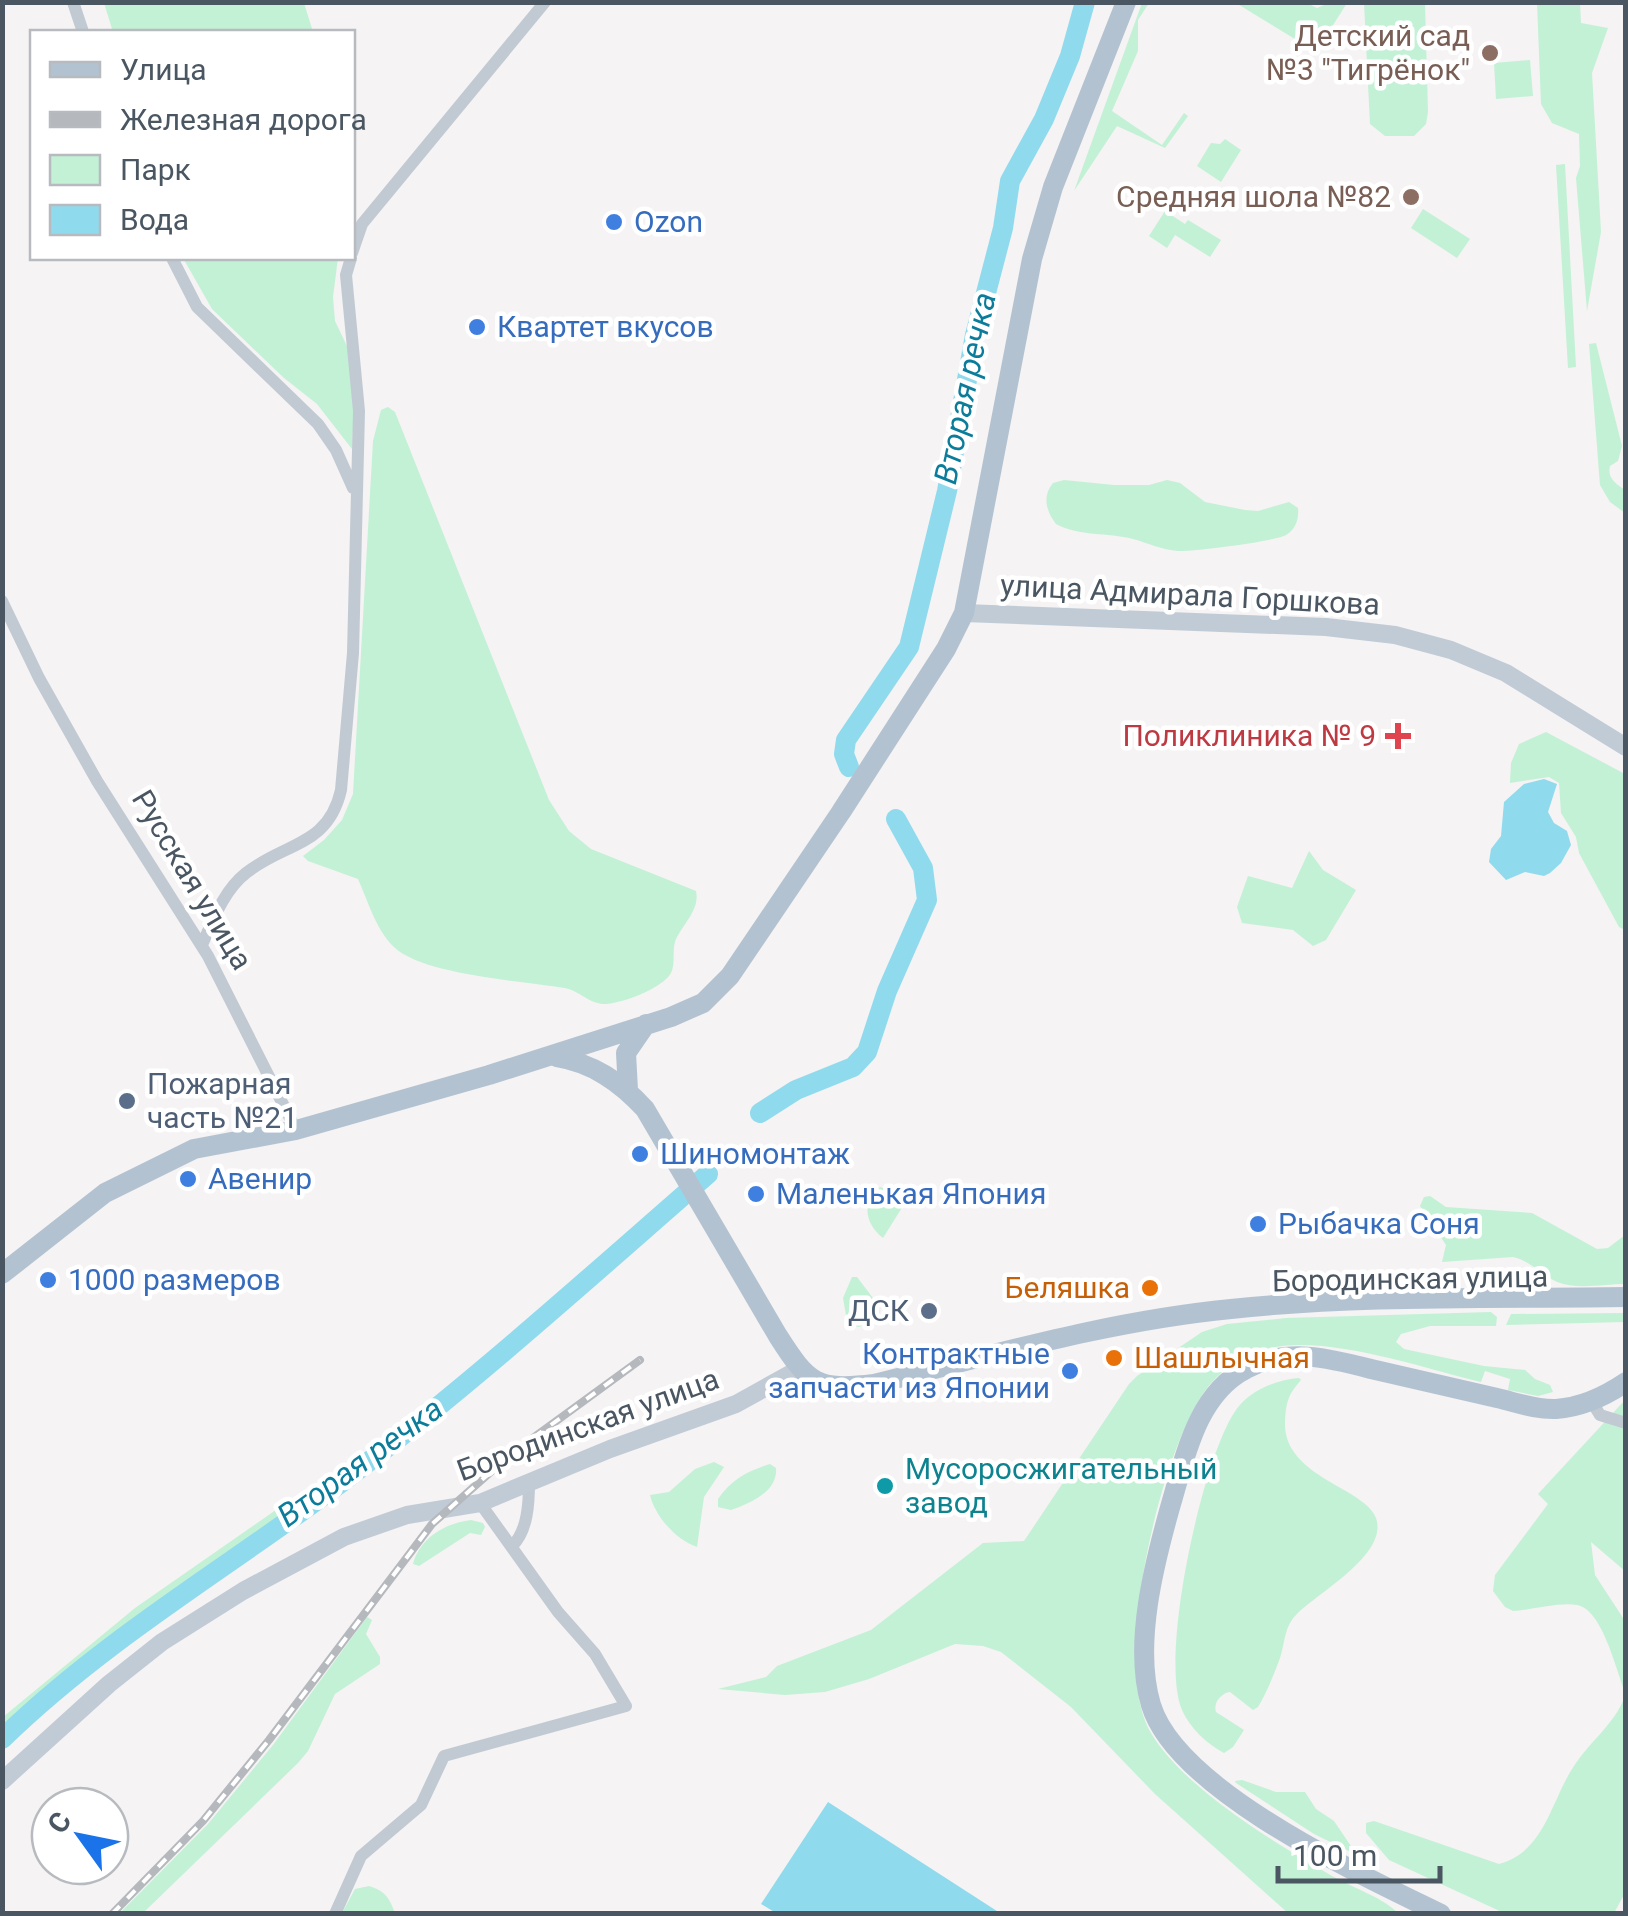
<svg xmlns="http://www.w3.org/2000/svg" width="1628" height="1916" viewBox="0 0 1628 1916" font-family="Roboto,sans-serif">
  <style>
    .green { fill: #c3f1d5 }
    .water { fill: #90daee }
    .lines { fill: none; stroke-linecap: round; stroke-linejoin: round }
    .river { stroke: #90daee; stroke-width: 20 }
    .minor { stroke: #c1cad2; stroke-width: 12 }
    .secondary { stroke: #c1cbd6; stroke-width: 18 }
    .primary { stroke: #b3c2d1; stroke-width: 20 }
    .rail-casing { stroke: #b5b8bd; stroke-width: 8 }
    .rail { stroke: #fff; stroke-width: 4; stroke-dasharray: 11; stroke-linecap: butt }
    .education-dot { fill: #8d6e63; stroke: #fff; stroke-width: 4 }
    .shop-dot { fill: #3f7fe0; stroke: #fff; stroke-width: 4 }
    .health-dot { fill: #e0444e; stroke: #fff; stroke-width: 4 }
    .service-dot { fill: #5c6f8a; stroke: #fff; stroke-width: 4 }
    .food-dot { fill: #e8710a; stroke: #fff; stroke-width: 4 }
    .culture-dot { fill: #0f9aa8; stroke: #fff; stroke-width: 4 }
    .labels { text-anchor: middle; stroke-width: 9; stroke-linejoin: round; paint-order: stroke }
    .education-label { font-size: 30px; fill: #785e54; stroke: #fff; text-anchor: end }
    .shop-label { font-size: 30px; fill: #366cbe; stroke: #fff; text-anchor: start }
    .street-label { font-size: 30px; fill: #4a5661; stroke: #fff }
    .health-label { font-size: 30px; fill: #be3a42; stroke: #fff; text-anchor: end }
    .service-label { font-size: 30px; fill: #4e5e75; stroke: #fff; text-anchor: start }
    .food-label { font-size: 30px; fill: #c56008; stroke: #fff; text-anchor: end }
    .culture-label { font-size: 30px; fill: #0d838f; stroke: #fff; text-anchor: start }
    .water-label { font-size: 32px; font-style: italic; fill: #0c7c9b; stroke: #fff }
  </style>
  <rect width="100%" height="100%" fill="#f5f3f3"/>
  <path class="green" d="M104,3H304L313,32H113Z
    M1142,3H1149L1138,20V51L1112,111L1162,145L1184,113L1188,116L1165,148L1117,126L1074,191Z
    M1236,3H1307L1317,8L1329,3H1347L1316,52Z
    M1364,3H1425L1428,112L1426,124L1414,136H1385L1370,124Z
    M1537,3H1580L1581,23L1608,28L1592,73L1601,232L1587,311L1576,178L1580,166L1579,134L1552,123L1541,104Z
    M1530,60L1533,96L1496,99L1494,63Z
    M1225,139L1241,150L1221,182L1197,166L1211,143L1220,144Z
    M1565,164L1576,367L1568,368L1556,165Z
    M1423,209L1470,239L1457,258L1411,228Z
    M1165,211L1185,224L1188,220L1221,240L1210,257L1175,235L1167,248L1149,236Z
    M183,258H338L333,297L335,321L356,365L352,449L317,404L284,378L212,309Z
    M1596,343L1622,446L1618,461L1610,466C1607,478 1616,484 1625,490V513L1610,502L1600,485L1589,344Z
    M388,407L395,412L549,800L569,831L591,849L696,891C700,909 684,923 676,939C671,951 677,967 669,976C657,990 625,1002 607,1004C590,1005 580,991 565,988C523,981 423,975 394,947C376,930 368,901 358,879L308,861L303,856L324,840L342,820L353,794L373,441L381,410Z
    M1064,480L1114,485H1149L1167,480L1180,483L1205,502L1245,510L1258,511L1289,502L1298,508C1299,519 1296,529 1286,535C1277,541 1191,552 1178,551C1162,550 1148,543 1133,539C1107,532 1080,537 1056,524C1046,511 1042,496 1053,483Z
    M1546,732L1625,774V930L1619,927L1579,853L1576,837L1561,813L1559,783L1549,777L1510,783L1511,763L1519,744Z
    M1309,851L1323,870L1356,890L1326,940L1313,946L1293,930L1242,923L1237,907L1248,876L1292,888Z
    M880,1187L908,1198L883,1238C865,1224 861,1202 880,1187Z
    M1430,1196L1446,1207L1532,1213L1597,1249L1608,1248L1625,1235V1284C1605,1284 1577,1290 1557,1282C1542,1275 1531,1261 1513,1257L1442,1262L1446,1245L1420,1206L1424,1197Z
    M852,1277H857L879,1306L881,1321L858,1327L847,1321L843,1298Z
    M1491,1312L1497,1317L1496,1326H1430L1401,1334L1396,1342L1404,1349L1484,1366L1525,1370L1535,1379L1550,1385L1553,1392L1538,1396L1508,1390L1510,1379L1485,1371L1481,1382C1423,1368 1323,1333 1266,1349C1242,1356 1219,1371 1205,1391C1160,1453 1110,1665 1151,1733C1184,1789 1278,1845 1334,1877C1354,1888 1385,1899 1398,1913H1288L1155,1794L1071,1707L1001,1652L983,1646L955,1644L869,1679L825,1692L785,1695L718,1689L766,1677L777,1666L871,1630L983,1543L1024,1541L1129,1384L1137,1376L1202,1332L1227,1324L1286,1318Z
    M1625,1313V1322L1506,1325L1511,1314Z
    M1299,1378L1301,1380C1288,1395 1286,1402 1285,1422C1283,1477 1366,1488 1376,1518C1389,1555 1315,1594 1296,1615C1284,1627 1285,1643 1280,1658C1274,1674 1267,1692 1258,1707L1253,1710L1230,1692C1221,1693 1213,1703 1216,1712L1244,1730L1233,1747L1224,1753C1207,1744 1190,1728 1182,1710C1159,1656 1202,1462 1234,1413C1247,1391 1275,1380 1299,1378Z
    M1625,1400V1571L1591,1542L1595,1575L1625,1621V1692C1616,1669 1602,1609 1577,1605C1559,1602 1532,1610 1513,1611L1505,1607L1493,1591L1495,1575L1548,1504L1538,1494Z
    M382,1441V1447L144,1611L3,1730V1717L135,1608L283,1505Z
    M714,1462L724,1467L704,1497L697,1547C676,1540 655,1516 650,1495L669,1492L695,1469Z
    M770,1464L776,1468C778,1491 751,1503 731,1510L718,1507V1499C731,1480 747,1471 770,1464Z
    M471,1520L483,1523L485,1527L481,1535L470,1533L419,1566L413,1564C420,1538 445,1523 471,1520Z
    M367,1617L372,1620L366,1634L380,1657V1664L335,1694L308,1751L298,1763L143,1913H120L208,1824L273,1745Z
    M1625,1696V1893L1614,1913H1504L1389,1860L1366,1833V1823L1374,1821L1499,1864C1545,1852 1551,1800 1574,1766C1590,1741 1615,1724 1625,1696Z
    M1242,1780L1276,1792H1305L1316,1809L1334,1821L1357,1855L1314,1834L1236,1783L1235,1781Z
    M369,1886C385,1891 389,1897 395,1913H342L355,1889Z"/>
  <path class="water" d="M1544,779L1557,784L1548,812L1554,823L1567,831L1571,845L1561,863L1550,873L1544,876L1525,872L1506,880L1489,862L1491,849L1501,836L1504,802L1524,784Z
    M828,1802L1000,1913H776L761,1904Z"/>
  <g class="lines">
    <path class="river" d="M849,767L844,754L846,740L909,647L947,491L975,335L1003,228L1010,181L1044,119L1070,56L1085,2
      M760,1113L796,1090L853,1067L867,1052L887,991L927,900L923,868L896,819
      M2,1739C109,1635 237,1562 354,1473C477,1379 592,1275 708,1174"/>
    <path class="minor" d="M73,2L83,32
      M352,253L362,224L545,2
      M172,258L197,307L318,424L336,450L353,488
      M2,601L39,678L97,781L208,956L296,1130
      M202,945C213,920 224,890 246,873C285,842 328,847 341,790L353,653L359,411L346,275L351,258
      M1592,1402L1600,1415L1626,1423
      M512,1546C528,1531 529,1502 529,1482
      M335,1914L361,1856L421,1805L444,1756L626,1706L595,1654L558,1612L480,1503"/>
    <path class="secondary" d="M964,613L1326,627L1395,635L1451,650L1506,673L1626,747
      M2,1781L109,1684L162,1642L243,1591L344,1537L407,1515L480,1503L610,1449L736,1404L799,1369"/>
    <path class="primary" d="M556,1057C593,1063 620,1082 645,1109L778,1336C808,1383 816,1391 874,1384C993,1355 1108,1321 1231,1309C1361,1295 1494,1299 1626,1297
      M628,1090L626,1053L646,1024
      M2,1274L105,1193L194,1149L296,1130L489,1075L671,1017L703,1003L730,976L841,812L946,649L964,613L1032,259L1053,187L1126,2
      M1441,1914C1364,1876 1177,1791 1151,1705C1133,1645 1154,1564 1171,1504C1185,1457 1197,1394 1246,1369C1286,1347 1329,1358 1371,1369C1413,1379 1455,1388 1497,1398C1515,1402 1536,1410 1556,1409C1582,1407 1604,1397 1626,1382"/>
    <g class="rail-casing">
      <path id="rail" d="M112,1914L203,1821L269,1740L432,1524L511,1454L640,1360"/>
    </g>
    <use href="#rail" class="rail"/>
  </g>
  <g class="education-dot">
    <circle cx="1490" cy="53" r="10"/>
    <circle cx="1411" cy="197" r="10"/>
  </g>
  <g class="shop-dot">
    <circle cx="614" cy="222" r="10"/>
    <circle cx="477" cy="327" r="10"/>
    <circle cx="640" cy="1154" r="10"/>
    <circle cx="188" cy="1179" r="10"/>
    <circle cx="756" cy="1194" r="10"/>
    <circle cx="1258" cy="1224" r="10"/>
    <circle cx="48" cy="1280" r="10"/>
    <circle cx="1070" cy="1371" r="10"/>
  </g>
  <path class="health-dot" d="M1393 721h10v10h10v10h-10v10h-10v-10h-10v-10h10z"/>
  <g class="service-dot">
    <circle cx="127" cy="1101" r="10"/>
    <circle cx="929" cy="1311" r="10"/>
  </g>
  <g class="food-dot">
    <circle cx="1150" cy="1288" r="10"/>
    <circle cx="1114" cy="1358" r="10"/>
  </g>
  <circle class="culture-dot" cx="885" cy="1486" r="10"/>
  <g class="labels">
    <g class="education-label">
      <text x="1470" y="46">Детский сад<tspan x="1470" dy="34">№3 "Тигрёнок"</tspan></text>
      <text x="1391" y="207">Средняя шола №82</text>
    </g>
    <g class="shop-label">
      <text x="634" y="232">Ozon</text>
      <text x="497" y="337">Квартет вкусов</text>
      <text x="660" y="1164">Шиномонтаж</text>
      <text x="208" y="1189">Авенир</text>
      <text x="776" y="1204">Маленькая Япония</text>
      <text x="1278" y="1234">Рыбачка Соня</text>
      <text x="68" y="1290">1000 размеров</text>
      <text x="1050" y="1364" text-anchor="end">Контрактные<tspan x="1050" dy="34">запчасти из Японии</tspan></text>
    </g>
    <g class="street-label">
      <text transform="translate(1190 595) rotate(3)" y="10">улица Адмирала Горшкова</text>
      <text transform="translate(192 880) rotate(59)" y="10">Русская улица</text>
      <text transform="translate(1410 1279) rotate(-1)" y="10">Бородинская улица</text>
      <text transform="translate(588 1425) rotate(-20)" y="10">Бородинская улица</text>
    </g>
    <g class="health-label">
      <text x="1376" y="746">Поликлиника № 9</text>
    </g>
    <g class="service-label">
      <text x="147" y="1094">Пожарная<tspan x="147" dy="34">часть №21</tspan></text>
      <text x="909" y="1321" text-anchor="end">ДСК</text>
    </g>
    <g class="food-label">
      <text x="1130" y="1298">Беляшка</text>
      <text x="1134" y="1368" text-anchor="start">Шашлычная</text>
    </g>
    <g class="culture-label">
      <text x="905" y="1479">Мусоросжигательный<tspan x="905" dy="34">завод</tspan></text>
    </g>
    <g class="water-label">
      <text transform="translate(965 388) rotate(-78)" y="11">Вторая речка</text>
      <text transform="translate(360 1462) rotate(-36)" y="11">Вторая речка</text>
    </g>
  </g>
  <rect width="1628" height="1916" fill="none" stroke="#4a5661" stroke-width="10"/>
  <rect x="30" y="30" width="325" height="230" fill="#ffffff" stroke="#b7bbc0" stroke-width="2.5"/>
  <rect x="50" y="62" width="50" height="15" fill="#b3c2d1" stroke="#b7bbc0" stroke-width="2.5"/>
  <text x="120" y="80" font-size="30" fill="#4a5661">Улица</text>
  <rect x="50" y="112" width="50" height="15" fill="#b5b8bd" stroke="#b7bbc0" stroke-width="2.5"/>
  <text x="120" y="130" font-size="30" fill="#4a5661">Железная дорога</text>
  <rect x="50" y="155" width="50" height="30" fill="#c3f1d5" stroke="#b7bbc0" stroke-width="2.5"/>
  <text x="120" y="180" font-size="30" fill="#4a5661">Парк</text>
  <rect x="50" y="205" width="50" height="30" fill="#90daee" stroke="#b7bbc0" stroke-width="2.5"/>
  <text x="120" y="230" font-size="30" fill="#4a5661">Вода</text>
  <g transform="translate(80 1836) rotate(303)"><circle r="48" fill="#ffffff" stroke="#b7bbc0" stroke-width="2.5"/>
  <path d="M0-8L18 38L0 25L-18 38Z" fill="#1a73e8"/>
  <text y="-15" font-size="28" font-weight="bold" text-anchor="middle" fill="#4a5661">С</text>
  </g>
  <path d="M1278 1866v15h162v-15" fill="none" stroke="#4a5661" stroke-width="5"/>
  <text x="1293" y="1866" font-size="30" fill="#4a5661" stroke="#ffffff" stroke-width="8" paint-order="stroke">100 m</text>
</svg>
